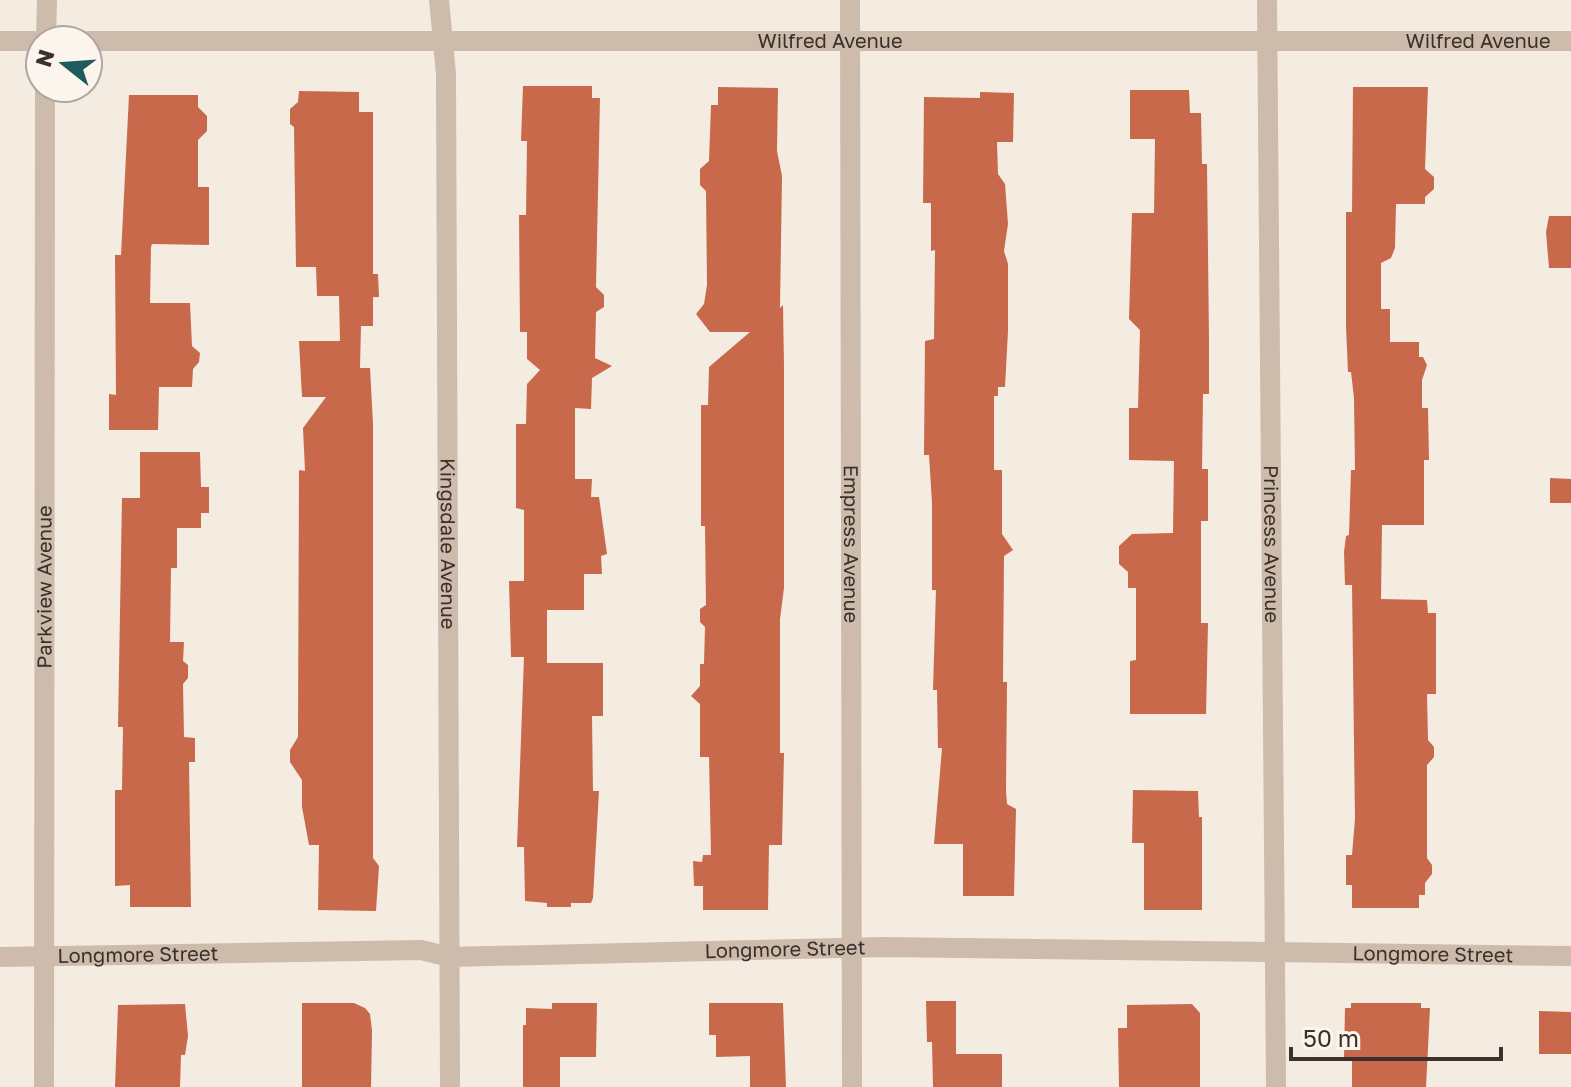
<svg xmlns="http://www.w3.org/2000/svg" width="1571" height="1087" viewBox="0 0 1571 1087" font-family="'Golos Text',sans-serif">
  <style>
    .building { fill: #c8694b }
    .lines { fill: none; stroke-linecap: round; stroke-linejoin: round }
    .minor { stroke: #cdbbac; stroke-width: 20 }
    .tertiary { stroke: #cdbbac; stroke-width: 20 }
    .labels { text-anchor: middle; stroke-width: 7; stroke-linejoin: round; paint-order: stroke }
    .street-label { font-size: 20px; fill: #3b302b; stroke: #fbf5ee }
  </style>
  <rect width="100%" height="100%" fill="#f4ebe1"/>
  <path class="building" d="M523,86H592V98H600L596,287L604,295V307L596,312L595,358L612,366L592,378L591,409L575,408V479H592L591,497H599L607,554L601,556L602,574H584V610H547V663H603V716H592L593,791H599L593,898L591,903H571V907H547V903L525,901L524,847H517L524,657H511L509,581H524V510L516,508V424H526L527,384L540,370L527,359V332H520L519,215H526L527,141H521Z
    M718,87L778,88L777,151L782,176L780,308L783,305L784,367V588L780,619V753H784L782,845H769L768,910H703V886H694L693,861L702,862L703,855H711L709,757H700V704L691,696L700,686V664H704L705,627L700,622V609L706,605L705,526H701V405H708L709,367L750,332H710L696,314L704,304L707,285L706,191L700,185V169L709,161L711,105H718Z
    M1353,87H1428L1425,169L1434,177V189L1425,197V204H1396L1395,248L1391,258L1381,263V309H1390V342H1419V357H1423L1427,365L1422,380V408H1428L1429,460H1424V525H1382L1381,599L1427,600L1428,613H1436V694H1427L1428,740L1434,747V757L1427,765V858L1432,865V874L1425,883V895H1419V908H1352V885H1346V855H1352L1355,819L1352,585H1345L1344,552L1346,536L1349,535L1351,470H1355L1354,398L1351,372H1348L1346,327V212H1352Z
    M1130,90H1189L1190,113H1201L1202,164H1207L1209,341V394H1203L1202,469H1208V521H1201V623H1208L1206,714H1130V661L1136,660V588H1128V572L1119,564V546L1132,534L1173,533L1174,461L1129,460V408H1138L1140,330L1129,319L1132,213H1154L1155,139H1130Z
    M299,91L359,92V112H373V274H378L379,297H373V326H361L360,368H370L373,424V858L379,866L376,911L318,910L319,845H309L302,807V780L290,762V750L298,737L299,470L305,471L303,428L326,397H302L299,341H340L339,296H317L316,267H296L294,127L290,124V109L298,102Z
    M980,92L1014,93L1013,142H997L998,174L1005,184L1008,224L1004,251L1008,264V331L1005,387H998V396H994V470H1002V534L1013,550L1004,556L1003,682H1007L1006,791L1007,804L1016,809L1014,896H963V844H934L942,748H938L937,690H933L936,590H932V503L929,455H924L925,341L934,339L935,250L931,251V203H923L924,97L980,98Z
    M129,95H198V107L207,116V131L198,140V187H209V245L152,244L151,247L150,303H190L192,346L200,353L199,362L193,369L192,387H159L158,430H109V394L116,395L115,255H121Z
    M1549,216H1571V268H1549L1546,232Z
    M140,452H200L201,487H209V513H201V528H177V568H171L170,642H184L183,661L188,665V678L183,684L184,737L195,738V762H189L191,907H130V885L115,886V790H122L123,727H118L122,498H140Z
    M1550,478L1571,479V503H1550Z
    M1133,790L1198,791L1199,817H1202V910H1144V843H1132Z
    M926,1001H956V1054H1002V1087H933L932,1042H927Z
    M302,1003H354L365,1008L370,1014L372,1030L371,1087H302Z
    M552,1003H597L596,1057H560V1087H523V1025H526V1008L552,1009Z
    M709,1003H783L786,1087H750V1056L716,1057V1035H709Z
    M1351,1003H1421V1008H1430L1426,1087H1352V1060H1344L1345,1008H1351Z
    M185,1004L188,1036L185,1055H181L180,1087H115L118,1005Z
    M1192,1004L1200,1013V1087H1119L1118,1028H1127V1005Z
    M1539,1011L1571,1012V1054H1539Z"/>
  <g class="lines">
    <g class="minor">
      <path id="s1" d="M439,0L446,74L450,1087"/>
      <path id="s2" d="M1267,0L1276,1087"/>
      <path d="M46,40L47,0"/>
      <path d="M0,41H40"/>
      <path id="s3" d="M88,41H1571"/>
      <path id="s4" d="M0,957L421,950L450,957L884,947L1571,956"/>
      <path id="s5" d="M44,1087L45,88"/>
    </g>
    <path class="tertiary" id="s6" d="M850,0L852,1087"/>
  </g>
  <g class="labels">
    <g class="street-label">
      <text dy="7" stroke="none"><textPath href="#s3" startOffset="742">Wilfred Avenue</textPath></text>
      <text dy="7" stroke="none"><textPath href="#s3" startOffset="1390">Wilfred Avenue</textPath></text>
      <text dy="7" stroke="none"><textPath href="#s1" startOffset="544">Kingsdale Avenue</textPath></text>
      <text dy="7" stroke="none"><textPath href="#s6" startOffset="544">Empress Avenue</textPath></text>
      <text dy="7" stroke="none"><textPath href="#s2" startOffset="544">Princess Avenue</textPath></text>
      <text dy="7" stroke="none"><textPath href="#s5" startOffset="500">Parkview Avenue</textPath></text>
      <text dy="7" stroke="none"><textPath href="#s4" startOffset="786">Longmore Street</textPath></text>
      <text dy="7" stroke="none"><textPath href="#s4" startOffset="1434">Longmore Street</textPath></text>
      <text dy="7" stroke="none"><textPath href="#s4" startOffset="138">Longmore Street</textPath></text>
    </g>
  </g>
  <g transform="translate(64 64) rotate(287)"><circle r="38" fill="#fbf5ee" stroke="#aea6a0" stroke-width="2"/>
  <path d="M0-6L14 30L0 20L-14 30Z" fill="#1f5a5e"/>
  <text y="-12" font-size="22" font-weight="bold" text-anchor="middle" fill="#3b302b">N</text>
  </g>
  <path d="M1291 1047v12h210v-12" fill="none" stroke="#3b302b" stroke-width="4"/>
  <text x="1303" y="1047" font-size="24" fill="#3b302b" stroke="#fbf5ee" stroke-width="6" paint-order="stroke">50 m</text>
</svg>
